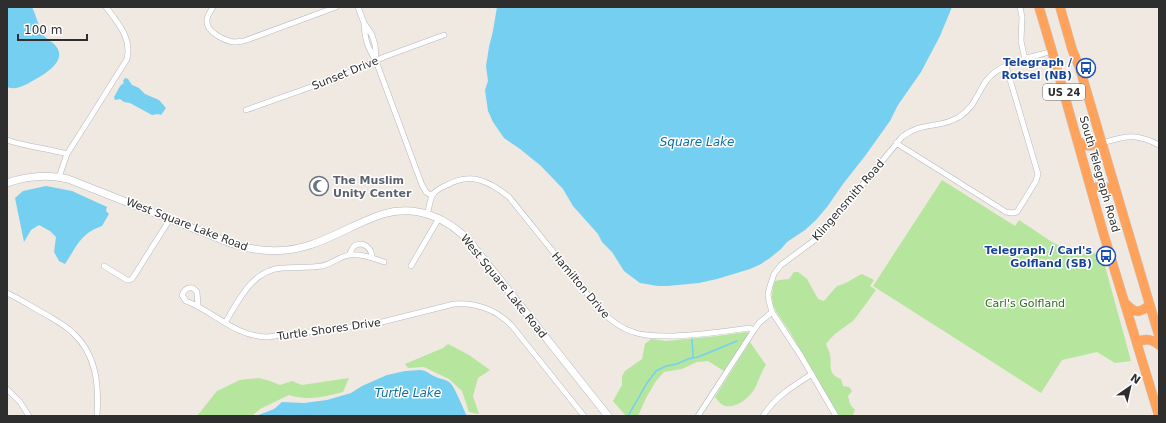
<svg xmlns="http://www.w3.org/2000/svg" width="1166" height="423" viewBox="0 0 1166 423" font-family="'DejaVu Sans',sans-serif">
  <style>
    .green { fill: #b6e59e }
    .water { fill: #75cff0 }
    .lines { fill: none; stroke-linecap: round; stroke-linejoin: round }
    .stream { stroke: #75cff0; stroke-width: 1.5 }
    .street-casing { stroke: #b4b7c1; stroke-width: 6 }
    .secondary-casing { stroke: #b4b7c1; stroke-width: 8 }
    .highway-casing { stroke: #c9c9c9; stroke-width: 10 }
    .street { stroke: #fff; stroke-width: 5 }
    .secondary { stroke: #fff; stroke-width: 7 }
    .highway { stroke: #ffa35c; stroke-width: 9 }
    .labels { text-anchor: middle; stroke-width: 3; stroke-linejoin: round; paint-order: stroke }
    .shield { fill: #fff; stroke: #6d6d6d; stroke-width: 1 }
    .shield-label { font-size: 10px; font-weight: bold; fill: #2e2e2e }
    .transit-label { font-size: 11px; font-weight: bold; fill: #164399; stroke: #fff; text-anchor: end }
    .street-label { font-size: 11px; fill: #2e2e2e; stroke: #fff }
    .worship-label { font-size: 11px; font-weight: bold; fill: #5b616d; stroke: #fff; text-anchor: start }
    .park-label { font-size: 11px; fill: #2c6e1b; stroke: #fff }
    .water-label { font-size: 12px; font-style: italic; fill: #0d6fa3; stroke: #fff }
  </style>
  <rect width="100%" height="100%" fill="#efe9e1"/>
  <path class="green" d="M942,180L1015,226L1019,220L1052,242L1078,255L1091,252L1102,255L1131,361L1115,363L1097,352L1062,360L1041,393L873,286Z
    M794,272H798L807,279L818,299L824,301L837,286C847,284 853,278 862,274L874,280L870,286L876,290C874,293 855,319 853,321C842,329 834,333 826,344C827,347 829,351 830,354C832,366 827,374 841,379L843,386L849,387L852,391L848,396L850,404L855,410L853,414L854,416H838L790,332L777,313L773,305L772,296L773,287L775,281L780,280L789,279Z
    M746,332L748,333L749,335L727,370L724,371L708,361L697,362L682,369L664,372L656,381L646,398L638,416H626L613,401L622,385V376L625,371L642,359L645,344L651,339L666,341L718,336Z
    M750,342L766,365C760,374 759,380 755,388C750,398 732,412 721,404C719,402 717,399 715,397Z
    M448,344L469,355L490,370L478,378L473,396L479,414L469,412L462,391L449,379L424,367L408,368L405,364L443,348Z
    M259,378L270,381L280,385L292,381L302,385L349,378L343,392C323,397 309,401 289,395L260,409L252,416H197L217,391L240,380Z"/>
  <path class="water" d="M7,7H32C36,15 38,25 42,33C45,38 49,40 53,43C70,58 48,72 36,79C27,84 17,91 7,87Z
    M497,7H952L940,36L921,72L898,105L890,121L865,156L843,184L827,207L816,220L805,230L787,242L781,249L770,258L761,264L750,269L717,279L699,283L667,286H658L640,283L624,271L612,252L602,242L598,234L573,206L563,189L541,166L520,149L504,138L493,122L488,111L485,90L488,81L486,66L489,47L493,31Z
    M125,78L128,79L132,85L139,88L145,94L159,100L166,108L161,115L158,114L152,115L130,103L124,102L120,99L115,100L114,97C117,93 119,85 124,83L123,81Z
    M46,186L72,191L107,207L106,211L109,214L102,226C81,233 77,246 65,264L59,261L54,252L56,237L50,231L39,225L31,230L24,242L15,198L23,191Z
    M420,370C426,370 429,374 434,376C439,379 445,379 449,382C455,386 463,409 467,416H256L274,409L282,402L304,403L327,400L351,393L362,386L387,375L405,371Z"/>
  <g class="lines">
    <path class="stream" d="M692,339L693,357
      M628,416L647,383L656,371L666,366L677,364L688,359L698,357L737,341"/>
    <g class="street-casing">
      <path id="street" d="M213,7C211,11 206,16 207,22C207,32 225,41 234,42C237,42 241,41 244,41L336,7
        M358,7L364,23L372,35L375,45L376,60
        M1020,7L1022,17L1021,41L1025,60
        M364,23C365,40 367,46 376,61L422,185L426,192L432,196
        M246,110L339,77L384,57L444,35
        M7,140C26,147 47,148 67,154
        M896,143L1006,212L1012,213L1017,212L1036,181L1038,174L1006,66
        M1102,143C1127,136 1135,133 1159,145
        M59,177L67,154L90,118L127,59C132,38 118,23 106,7
        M427,214C429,208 430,201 432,196C435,190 442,187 447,185C471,172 489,181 509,197L600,310C609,319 620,328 633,332C643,336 655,336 666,336C694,336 721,332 749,328L754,330
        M349,255C351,252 352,248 354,246C364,240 372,249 372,258
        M104,266L127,280H129L132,279L170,219
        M411,266L439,218
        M7,293C20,299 32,307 45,314C55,320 65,325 73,333C97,355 99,386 97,416
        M198,306L197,292L193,288C187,287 184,290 182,295L186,301C215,312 234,336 267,337L374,324L454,304C476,302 497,310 512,326L584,416
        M225,323C239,300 252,270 282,268C295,267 310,268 322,266C330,264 337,259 345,256C357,252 373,258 384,262
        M7,389L20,402L29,416
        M698,416L754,330L759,323L772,312
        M763,416C775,397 793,386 812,374
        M836,416L801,356L772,312L769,301L768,294L770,286L774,274L781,265L816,239L835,218L902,137C922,121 940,129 959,117C974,108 977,94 986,81C1000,62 1031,58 1052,51"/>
    </g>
    <g class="secondary-casing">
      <path id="secondary" d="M7,183C28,176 47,174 68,179L233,244C258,252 285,253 310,245C335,237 358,222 383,214C416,204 448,218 470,242L608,416"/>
    </g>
    <g class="highway-casing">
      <path id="highway" d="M1039,7L1052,51L1103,232L1159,416
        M1060,7L1072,49L1080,69L1159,336
        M1078,141C1086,148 1092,146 1102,143
        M1091,189C1102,184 1107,187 1116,193
        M1126,304C1136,314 1139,313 1150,305
        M1137,342C1145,338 1152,339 1159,345"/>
    </g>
    <use href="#street" class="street"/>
    <use href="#secondary" class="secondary"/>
    <use href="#highway" class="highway"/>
  </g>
  <defs>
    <g id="bus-ring" transform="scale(1)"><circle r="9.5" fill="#fff" stroke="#1a4fb4" stroke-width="1.5"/><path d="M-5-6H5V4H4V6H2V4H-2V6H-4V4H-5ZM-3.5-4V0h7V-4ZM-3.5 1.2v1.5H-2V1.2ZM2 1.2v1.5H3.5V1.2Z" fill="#1a4fb4"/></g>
    <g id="mosque-ring" transform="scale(1)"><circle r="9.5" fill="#fff" stroke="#6b7280" stroke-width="1.5"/><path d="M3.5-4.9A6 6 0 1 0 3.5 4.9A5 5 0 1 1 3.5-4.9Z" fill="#6b7280"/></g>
  </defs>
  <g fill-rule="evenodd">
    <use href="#bus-ring" x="1086" y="68"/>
    <use href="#mosque-ring" x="319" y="186"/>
    <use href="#bus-ring" x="1106" y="256"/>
  </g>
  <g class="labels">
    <rect class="shield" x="1043" y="84" width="42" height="16" rx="3"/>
    <g class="shield-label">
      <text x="1064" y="96">US 24</text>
    </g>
    <g class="transit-label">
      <text x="1072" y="66">Telegraph /<tspan x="1072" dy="13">Rotsel (NB)</tspan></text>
      <text x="1092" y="254">Telegraph / Carl's<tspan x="1092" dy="13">Golfland (SB)</tspan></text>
    </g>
    <g class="street-label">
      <text transform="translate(345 73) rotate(-22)" y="4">Sunset Drive</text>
      <text transform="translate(1100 174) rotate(74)" y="4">South Telegraph Road</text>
      <text transform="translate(848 200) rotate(-49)" y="4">Klingensmith Road</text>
      <text transform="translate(187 224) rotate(21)" y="4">West Square Lake Road</text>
      <text transform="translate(581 285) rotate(50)" y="4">Hamilton Drive</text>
      <text transform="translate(504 286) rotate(51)" y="4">West Square Lake Road</text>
      <text transform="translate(329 329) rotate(-8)" y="4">Turtle Shores Drive</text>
    </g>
    <g class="worship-label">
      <text x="333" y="184">The Muslim<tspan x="333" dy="13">Unity Center</tspan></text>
    </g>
    <g class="park-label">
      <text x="1025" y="307">Carl's Golfland</text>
    </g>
    <g class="water-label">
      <text x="697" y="146">Square Lake</text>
      <text x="408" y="397">Turtle Lake</text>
    </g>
  </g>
  <rect width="1166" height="423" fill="none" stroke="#2e2e2e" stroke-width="16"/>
  <g transform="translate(1130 387) rotate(34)" stroke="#ffffff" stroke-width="3" paint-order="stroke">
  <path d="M0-3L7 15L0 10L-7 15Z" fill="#2e2e2e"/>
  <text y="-6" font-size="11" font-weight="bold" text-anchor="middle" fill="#2e2e2e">N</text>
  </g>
  <path d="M18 34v6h69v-6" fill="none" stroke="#2e2e2e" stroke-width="2"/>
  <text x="24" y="34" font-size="12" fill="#2e2e2e" stroke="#ffffff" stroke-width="3" paint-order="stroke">100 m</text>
</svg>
